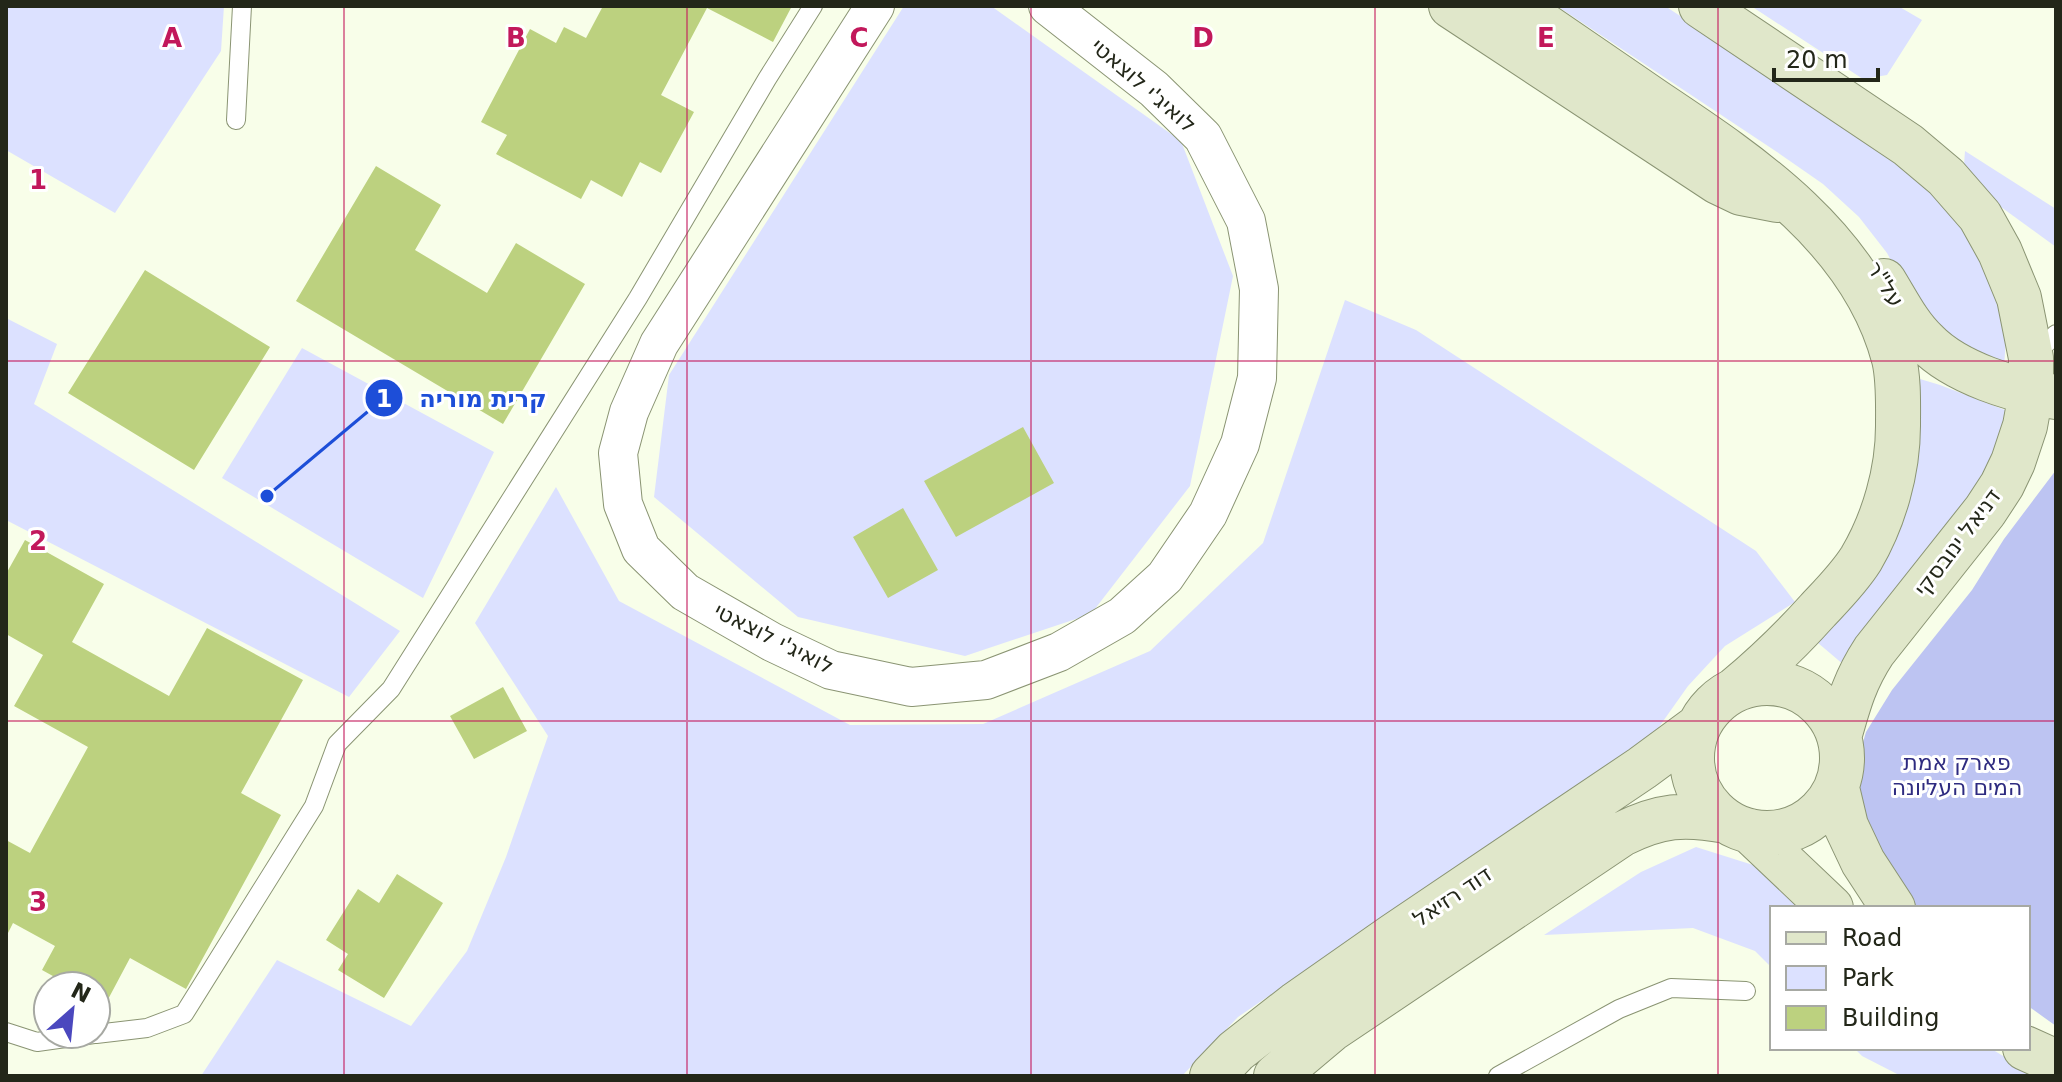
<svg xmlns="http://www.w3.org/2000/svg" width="2062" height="1082" viewBox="0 0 2062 1082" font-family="'DejaVu Sans','Noto Sans Hebrew',sans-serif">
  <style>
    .green { fill: #dce1ff }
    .forest { fill: #bdc4f2 }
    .building { fill: #bcd17f }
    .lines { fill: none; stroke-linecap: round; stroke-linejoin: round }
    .lane-casing { stroke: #8a9473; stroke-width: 20 }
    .street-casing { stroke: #8a9473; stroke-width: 40 }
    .secondary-casing { stroke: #8a9473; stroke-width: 46 }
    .lane { stroke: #fff; stroke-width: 18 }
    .street { stroke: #fff; stroke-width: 38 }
    .secondary { stroke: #e0e7ca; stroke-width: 44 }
    .grid { fill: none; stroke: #c2185b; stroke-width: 2; stroke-opacity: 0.55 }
    .labels { text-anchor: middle; stroke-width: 6; stroke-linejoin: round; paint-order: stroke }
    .street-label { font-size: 22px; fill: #232719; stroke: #fff }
    .park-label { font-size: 22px; fill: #2e2b80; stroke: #fff }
    .grid-label { font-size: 26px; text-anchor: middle; font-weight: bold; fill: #c2185b; stroke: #fff; stroke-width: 6; stroke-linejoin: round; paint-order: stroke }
    .leader { fill: none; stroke: #1d4ed8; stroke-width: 3 }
    .callout-dot { fill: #1d4ed8; stroke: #fff; stroke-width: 3 }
    .mark-label { font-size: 24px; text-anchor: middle; font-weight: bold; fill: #fff }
    .callout-label { font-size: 24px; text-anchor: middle; font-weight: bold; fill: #1d4ed8; stroke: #fff; stroke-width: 6; stroke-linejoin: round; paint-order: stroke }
  </style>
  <rect width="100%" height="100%" fill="#f8fee9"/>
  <path class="green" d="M6,6H224L221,51L115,213L6,150Z
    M904,6H991L1181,141L1233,276L1190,486L1091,614L965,656L798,617L654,497L669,375Z
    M1557,6H1665L1879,147L1934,192L1963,224L1986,272L2001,313L2006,338L2004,367L1971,357L1910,296L1887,253L1859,217L1823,184L1777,152Z
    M1751,6H1898L1922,20L1887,75L1863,79Z
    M1965,151L2056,209V247L2001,207L1964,165Z
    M1345,300L1416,330L1756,551L1795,602L1725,646L1688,686L1654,734L1238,1017L1182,1076H201L277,960L411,1026L467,951L506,857L548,736L475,623L556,487L619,601L850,725L983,724L1150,651L1263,543Z
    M6,318L57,344L34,404L400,631L349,697L6,520Z
    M302,348L494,452L423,598L222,478Z
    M1910,376L1940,385L2005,410L2000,440L1989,469L1844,665L1811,637L1826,623Z
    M1696,847L1772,871L1813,908H1772V968L1755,951L1693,928L1544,935L1641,872Z
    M1854,1048H1990L2036,1076H1901L1862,1056Z"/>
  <path class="forest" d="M2056,470V1026L2028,1006V908H1913L1892,887L1860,809L1856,766L1866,732L1892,690L1972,590L2004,539Z"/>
  <path class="building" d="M603,6H792L773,42L707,8L661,95L694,112L661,173L640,162L622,197L591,180L581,199L496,154L507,135L481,122L530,29L556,43L564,27L586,38Z
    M376,166L441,205L415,250L487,293L516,243L585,284L503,424L296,301Z
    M145,270L270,347L194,470L68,393Z
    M1023,427L1054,483L956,537L924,481Z
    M903,508L938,570L888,598L853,537Z
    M25,540L104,584L72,642L169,696L207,628L303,680L241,793L281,815L186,989L130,958L105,1005L96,1000V986H71L42,970L55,946L13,923L6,937V840L30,853L88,747L14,706L43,655L6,634V574Z
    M503,687L527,731L474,759L450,716Z
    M397,874L443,903L384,998L338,970L348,954L326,940L358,889L379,903Z"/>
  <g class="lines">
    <g class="lane-casing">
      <path id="lane" d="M236,120L242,6
        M2033,356L2056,334
        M6,1032L37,1042L94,1034
        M96,1034L147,1028L184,1014L314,806L337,744L391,689L638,298L767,79L813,6
        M1498,1076L1619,1009L1671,988L1746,991"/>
    </g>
    <g class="street-casing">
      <path id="street" d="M875,6L659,344L629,412L618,453L623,504L641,549L685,592L772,642L831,670L911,687L986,680L1059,652L1122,616L1165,577L1208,514L1240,444L1257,378L1259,289L1246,221L1203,137L1154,89L1048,6"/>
    </g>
    <g class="secondary-casing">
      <path id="secondary" d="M1451,6L1718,182L1741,193L1777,200
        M1516,6C1563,38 1609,70 1656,102C1752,166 1863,240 1894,359C1899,380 1898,404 1898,426C1898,471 1884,520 1861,559C1849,578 1833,594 1818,610C1792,639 1765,665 1735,690
        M1701,6L1908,145L1946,177L1980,216L2000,252L2019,298L2031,358V393L2025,426L2013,462L2002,485L1985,511L1874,651C1855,680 1849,702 1840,734
        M1884,281C1897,302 1908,325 1926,342C1956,373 2015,391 2056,397
        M1692 758a75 75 0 1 1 150 0a75 75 0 1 1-150 0Z
        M1837,788L1846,826L1863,862L1893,908
        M1750,831L1831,908
        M2025,1048L2056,1062
        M1212,1076L1236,1051L1296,1004L1393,936L1642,768L1699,726
        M1276,1076L1332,1029L1622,834C1660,815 1684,813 1726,821"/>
    </g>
    <use href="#lane" class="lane"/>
    <use href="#street" class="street"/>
    <use href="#secondary" class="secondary"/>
  </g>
  <path class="grid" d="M344,6V1076M687,6V1076M1031,6V1076M1375,6V1076M1718,6V1076M6,361H2056M6,721H2056"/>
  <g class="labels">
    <g class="street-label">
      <text transform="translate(1144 85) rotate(41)" y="8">לואיג'י לוצאטי</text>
      <text transform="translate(1886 284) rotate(58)" y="8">על"ר</text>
      <text transform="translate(1957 542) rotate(-53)" y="8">דניאל ינובסקי</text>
      <text transform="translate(774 638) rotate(27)" y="8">לואיג'י לוצאטי</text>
      <text transform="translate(1452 896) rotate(-34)" y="8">דוד רזיאל</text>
    </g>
    <g class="park-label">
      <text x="1957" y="770">פארק אמת<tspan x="1957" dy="25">המים העליונה</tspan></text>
    </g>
  </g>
  <g class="grid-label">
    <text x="172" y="47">A</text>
    <text x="516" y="47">B</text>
    <text x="859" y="47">C</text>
    <text x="1203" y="47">D</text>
    <text x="1546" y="47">E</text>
    <text x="38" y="189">1</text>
    <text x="38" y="550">2</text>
    <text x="38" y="911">3</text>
  </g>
  <path class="leader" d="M267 496L384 398"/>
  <g class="callout-dot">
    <circle cx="267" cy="496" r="8"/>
    <circle cx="384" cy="398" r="20"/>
  </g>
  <g class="mark-label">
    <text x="384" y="407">1</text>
  </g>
  <g class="callout-label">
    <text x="483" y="407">קרית מוריה</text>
  </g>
  <rect width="2062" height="1082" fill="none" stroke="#232719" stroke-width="16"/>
  <rect x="1770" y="906" width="260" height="144" fill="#ffffff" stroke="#a7a9a3" stroke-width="2"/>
  <rect x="1786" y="932" width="40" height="12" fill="#e0e7ca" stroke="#a7a9a3" stroke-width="2"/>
  <text x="1842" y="946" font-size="24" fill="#232719">Road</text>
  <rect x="1786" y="966" width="40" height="24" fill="#dce1ff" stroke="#a7a9a3" stroke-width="2"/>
  <text x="1842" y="986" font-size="24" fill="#232719">Park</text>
  <rect x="1786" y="1006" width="40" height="24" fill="#bcd17f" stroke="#a7a9a3" stroke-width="2"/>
  <text x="1842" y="1026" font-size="24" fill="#232719">Building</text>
  <g transform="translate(72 1010) rotate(27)"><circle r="38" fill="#ffffff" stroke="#a7a9a3" stroke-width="2"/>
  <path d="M0-6L14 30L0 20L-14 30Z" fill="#4b48be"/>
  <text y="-12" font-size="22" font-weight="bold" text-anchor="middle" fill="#232719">N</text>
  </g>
  <path d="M1774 68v12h104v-12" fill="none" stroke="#232719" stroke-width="4"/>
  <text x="1786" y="68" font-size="24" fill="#232719" stroke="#ffffff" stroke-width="6" paint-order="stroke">20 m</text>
</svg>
